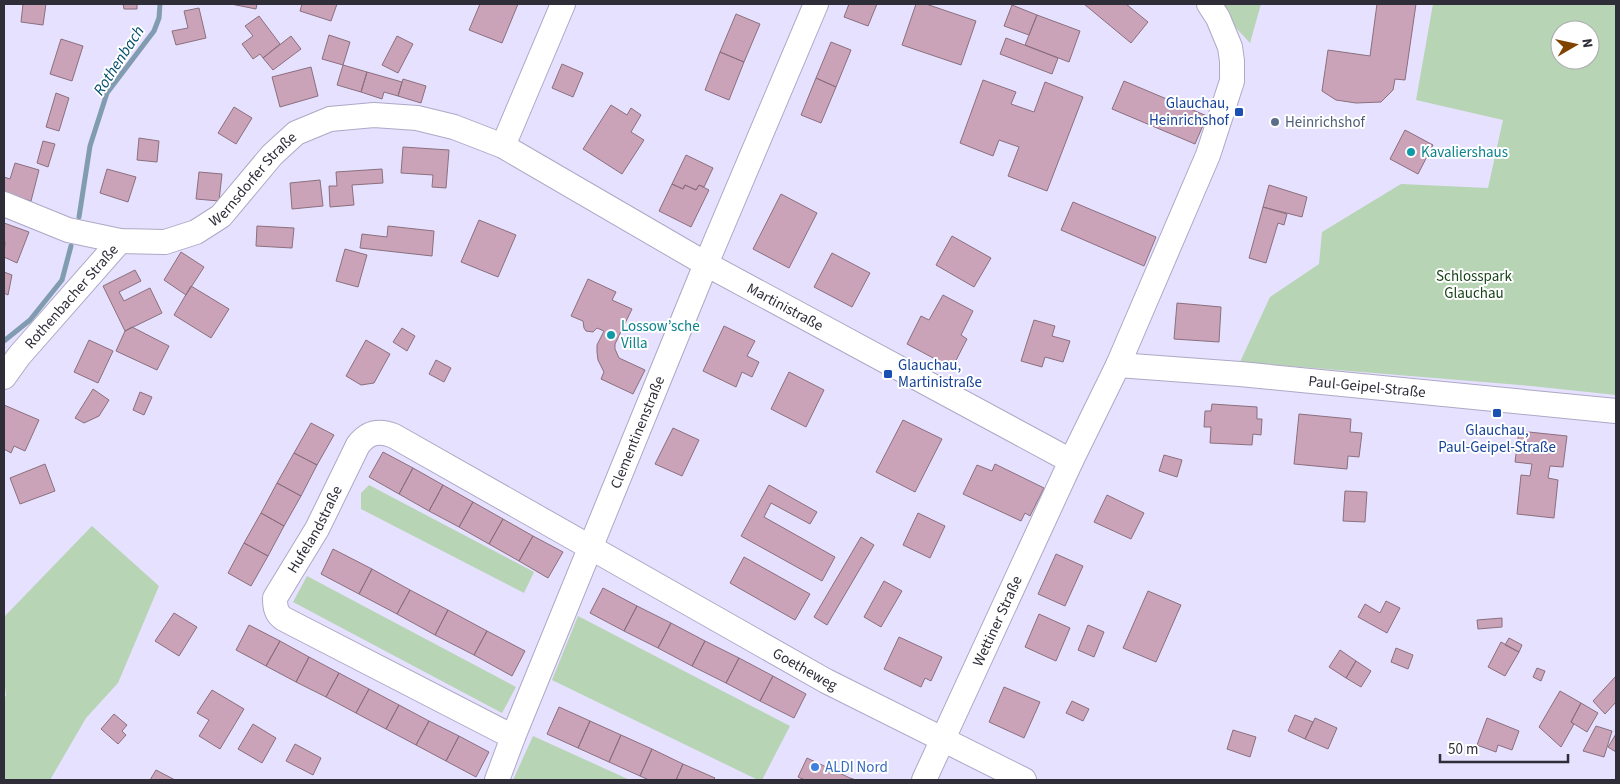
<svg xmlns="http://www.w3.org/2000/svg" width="1620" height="784" viewBox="0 0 1620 784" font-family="'Source Sans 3',sans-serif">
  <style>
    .green { fill: #b7d4b5; fill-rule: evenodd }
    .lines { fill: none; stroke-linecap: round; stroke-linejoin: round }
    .stream { stroke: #819cb1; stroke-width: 5 }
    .building { fill: #cba3b9; stroke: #8a6f7e }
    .minor-casing { stroke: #ada8c5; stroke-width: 26 }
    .minor { stroke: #fff; stroke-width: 24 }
    .transit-dot { fill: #1a4fb4; stroke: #fff; stroke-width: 2 }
    .service-dot { fill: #5c6f8a; stroke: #fff; stroke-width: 2 }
    .culture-dot { fill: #0f9aa8; stroke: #fff; stroke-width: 2 }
    .shop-dot { fill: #3f7fe0; stroke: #fff; stroke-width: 2 }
    .labels { text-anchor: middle; stroke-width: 4; stroke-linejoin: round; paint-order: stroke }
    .transit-label { font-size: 15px; fill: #164399; stroke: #fff; text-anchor: end }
    .service-label { font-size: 15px; fill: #4e5e75; stroke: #fff; text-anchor: start }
    .culture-label { font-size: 15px; fill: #0d838f; stroke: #fff; text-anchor: start }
    .street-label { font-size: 15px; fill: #2f2d38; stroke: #fff }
    .park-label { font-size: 15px; fill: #194419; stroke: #fff }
    .shop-label { font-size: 15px; fill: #366cbe; stroke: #fff; text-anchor: start }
    .water-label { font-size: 16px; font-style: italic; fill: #024d6f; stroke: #fff }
  </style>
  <rect width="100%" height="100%" fill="#e6e1ff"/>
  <path class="green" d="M1214,4H1261L1250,43Z
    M1433,4H1616V395L1531,386L1240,362L1270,297L1319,264L1322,232L1401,184L1488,188L1503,120L1416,100ZM1560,30H1590V60H1560Z
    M369,485L534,572L524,593L361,509V493Z
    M92,526L159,586L118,683L86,718L50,780H4V700L6,695L4,679V617Z
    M307,576L516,687L502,713L293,602Z
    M578,616L790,726L762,780H758L552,680Z
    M533,736L630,780H513Z"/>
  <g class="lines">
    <path class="stream" d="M79,217L90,146L107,93L154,31L159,18L160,4
      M4,341L30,320L62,280L71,246"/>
  </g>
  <path class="building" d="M23,4H46L43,25L21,22Z
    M123,4H137V9H124Z
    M231,4H257L256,9Z
    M302,4H337L331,21L300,11Z
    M480,4H518L502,43L469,30Z
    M849,4H877L868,26L844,17Z
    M916,4H926L976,21L961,65L902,45Z
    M1084,4H1126L1148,22L1131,43Z
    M1377,4H1416L1405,80L1395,79L1393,90L1381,102L1356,103L1336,100L1322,91L1328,50L1370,56Z
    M1012,5L1037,15L1029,35L1004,26Z
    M199,8L206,38L176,45L172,31L188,28L184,11Z
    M736,14L760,24L744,62L720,52Z
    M1037,15L1080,31L1069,62L1025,45Z
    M259,16L280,44L263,58L260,54L253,59L242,44L253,36L245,26Z
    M329,35L350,42L343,65L322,59Z
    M291,36L301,49L273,70L263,58Z
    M397,36L413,44L398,73L382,65Z
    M1006,38L1058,58L1052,74L1000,54Z
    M61,39L83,46L72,81L50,74Z
    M831,42L851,50L836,87L816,78Z
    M720,52L744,62L729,100L705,90Z
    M562,64L583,73L573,97L552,88Z
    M343,65L367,72L361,92L337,85Z
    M311,67L318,96L280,107L272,77Z
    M367,72L402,82L398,96L384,92L382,99L361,92Z
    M816,78L836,87L821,123L801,115Z
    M403,79L426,86L421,103L398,96Z
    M983,80L1016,92L1011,104L1034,112L1045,82L1083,97L1047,191L1008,176L1019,147L999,140L993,156L960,143Z
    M1124,81L1207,116L1195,144L1112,109Z
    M56,93L69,98L59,131L46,127Z
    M611,105L627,115L631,108L641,115L631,132L644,140L622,174L583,149Z
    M234,107L252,118L236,144L218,133Z
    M1405,130L1433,145L1418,174L1390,159Z
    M139,138L159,141L157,162L137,160Z
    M43,141L55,144L48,167L37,163Z
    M403,147L449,150L446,188L432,187L433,175L401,173Z
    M686,155L713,168L704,187L699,185L696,190L685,185L683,189L672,184Z
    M15,163L39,170L31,201L4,193V177L10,179Z
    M107,169L136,177L128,202L100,193Z
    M382,169L383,183L352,185L354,205L330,207L329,186H337L336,172Z
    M199,172L222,174L219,201L196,199Z
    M320,180L323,206L292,209L290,183Z
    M672,184L683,189L685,185L696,190L699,185L709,190L691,227L659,211Z
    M1269,185L1307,197L1302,217L1263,207Z
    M781,194L817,213L789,268L753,249Z
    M1073,202L1156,237L1144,266L1061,230Z
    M1263,207L1287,214L1284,225L1278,223L1266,263L1249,258Z
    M479,220L516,235L498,277L461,262Z
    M4,223L29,232L17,263L4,257L5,242H4Z
    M257,226L294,228L292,248L256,246Z
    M388,226L434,231L432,256L360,248L362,234L387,237Z
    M952,236L991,258L974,287L936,265Z
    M345,249L367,255L358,287L336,281Z
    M181,252L204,267L186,295L164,280Z
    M832,253L870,273L852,307L814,287Z
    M135,270L141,281L119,292L124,301L150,288L162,313L125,331L103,286Z
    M4,272L12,275L8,295L4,293Z
    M588,279L616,292L612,300L632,309L615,344V349L619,358L645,370L633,394L601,379L604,372L598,360L597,352V345L604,331L597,328L593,332L586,331L584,328L583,321L571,316Z
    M191,286L229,309L211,338L174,315Z
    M943,295L973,311L961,335L967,339L952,368L907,344L921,316L929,320Z
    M1177,303L1221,307L1219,342L1174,339Z
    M1034,320L1055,326L1052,336L1070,341L1063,362L1045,357L1042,367L1021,361Z
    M724,326L755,341L747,356L759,362L752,377L742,372L736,387L703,371Z
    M132,327L169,346L157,370L116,351L125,331Z
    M402,328L415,336L407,351L393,342Z
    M89,340L113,351L98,383L74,372Z
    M366,340L390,354L374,383L361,385L346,376Z
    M436,360L451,368L444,382L429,374Z
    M789,372L824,390L806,427L771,409Z
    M93,389L109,400L99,416L84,423L75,418Z
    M140,392L152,397L144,415L133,410Z
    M1212,404L1257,407V419H1262L1261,435L1253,434L1252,445L1210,443L1211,427H1204L1205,411H1211Z
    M4,405L39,420L25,451L14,446L11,453L4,449Z
    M1299,414L1351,419L1350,432L1362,433L1359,457L1348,456L1347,469L1294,464Z
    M903,420L942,439L915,492L876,472Z
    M311,423L334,435L317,465L294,453Z
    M673,428L699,440L682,476L655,464Z
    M1519,431L1567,436L1563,467L1550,466L1548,478L1558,480L1554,518L1517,514L1521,475L1530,476L1532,464L1515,462Z
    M383,452L413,468L399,494L369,477Z
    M294,453L317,465L301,496L277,483Z
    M1164,455L1182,460L1177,477L1159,471Z
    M45,464L55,491L20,504L10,478Z
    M995,464L1044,488L1030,516L1025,513L1021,521L963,494L977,465L992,471Z
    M413,468L443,485L429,511L399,494Z
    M277,483L301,496L284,526L261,513Z
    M443,485L473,502L459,527L429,511Z
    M769,485L817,512L810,524L771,503L764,517L835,557L822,581L741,536Z
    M1345,491L1367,492L1365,522L1343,521Z
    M1107,495L1144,513L1131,539L1094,522Z
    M473,502L503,519L489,544L459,527Z
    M261,513L284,526L268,556L244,543Z
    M918,513L945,526L930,558L903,545Z
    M503,519L533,536L519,561L489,544Z
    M533,536L563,552L548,578L519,561Z
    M861,537L874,545L827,625L814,617Z
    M244,543L268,556L251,586L228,573Z
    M333,549L372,569L359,594L321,574Z
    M1056,554L1083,566L1065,606L1038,594Z
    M744,557L810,594L795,620L730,583Z
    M372,569L410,590L397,614L359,594Z
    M884,581L902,591L881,627L864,617Z
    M603,588L637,606L624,631L590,613Z
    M410,590L448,610L435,635L397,614Z
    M1148,591L1181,605L1156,662L1123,648Z
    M1386,601L1400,608L1387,633L1358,617L1365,604L1380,613Z
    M637,606L671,623L658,648L624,631Z
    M448,610L487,631L474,655L435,635Z
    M174,613L197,627L179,656L155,641Z
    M1039,614L1070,628L1056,661L1025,647Z
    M1502,618V627L1478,629L1477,620Z
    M671,623L705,641L692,666L658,648Z
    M249,625L280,641L266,666L236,650Z
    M1088,625L1104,632L1094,657L1078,650Z
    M487,631L525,651L512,676L474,655Z
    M899,637L942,657L931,681L925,678L921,687L884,669Z
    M1509,638L1522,645L1519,652L1505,645Z
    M280,641L309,657L296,682L266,666Z
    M705,641L739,658L726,683L692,666Z
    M1501,642L1519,652L1505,676L1488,667Z
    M1396,648L1413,655L1408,669L1391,662Z
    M1340,650L1356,661L1346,678L1329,667Z
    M309,657L339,673L326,697L296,682Z
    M739,658L773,676L760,701L726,683Z
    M1356,661L1371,671L1361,687L1346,678Z
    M1537,668L1545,671L1541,681L1533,677Z
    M339,673L369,689L356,713L326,697Z
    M773,676L806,694L794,718L760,701Z
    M1616,676V702L1605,714L1593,701Z
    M1004,687L1040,702L1024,738L989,722Z
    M369,689L399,705L386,729L356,713Z
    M212,690L244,709L220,749L199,736L209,720L197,713Z
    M1560,691L1581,703L1571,722L1574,724L1561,747L1539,727Z
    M1072,701L1089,709L1083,721L1066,713Z
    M1581,703L1598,713L1587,732L1571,722Z
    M399,705L429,721L416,745L386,729Z
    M559,707L590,721L578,748L547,734Z
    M114,714L127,725L122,731L126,735L118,744L101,729Z
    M1295,715L1313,722L1305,739L1288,731Z
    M1315,718L1337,728L1328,749L1305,739Z
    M1487,718L1519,731L1512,750L1498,745L1496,752L1477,745Z
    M429,721L459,736L446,761L416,745Z
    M590,721L621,735L609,762L578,748Z
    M253,724L276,738L262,763L238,749Z
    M1596,726L1612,731L1604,757L1583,751Z
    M1233,730L1256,737L1250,757L1227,749Z
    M1616,734V752L1608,747Z
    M621,735L652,749L640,776L609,762Z
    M459,736L489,752L476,777L446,761Z
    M295,744L321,758L313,775L286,761Z
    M652,749L683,764L676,780H649L640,776Z
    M807,758L850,778L856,780H805L798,777Z
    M683,764L715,778L713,780H676Z
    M156,770L175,780H150Z"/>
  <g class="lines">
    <g class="minor-casing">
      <g id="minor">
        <path d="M503,146L563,4"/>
        <path id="s1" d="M4,204L68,230L120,241L165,242L196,232L221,216L272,155L296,133L330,119L374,115L417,118L454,127L503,146L706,264L1071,461"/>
        <path id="s2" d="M1118,365L1240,374L1616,411"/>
        <path id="s3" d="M4,377L19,356L120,241"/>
        <path id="s4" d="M513,737L284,619C276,614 275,607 275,598L317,529L358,445C368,432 379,430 394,436L826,681L1024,780"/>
        <path id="s5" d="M497,780L513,737L706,264L816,4"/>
        <path id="s6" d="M924,780L1071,461L1118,365L1208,155L1232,81V61L1230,47L1218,18L1209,4"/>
      </g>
    </g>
    <use href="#minor" class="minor"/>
  </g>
  <g class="transit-dot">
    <rect x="1234" y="107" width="10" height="10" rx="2.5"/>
    <rect x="883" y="369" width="10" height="10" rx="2.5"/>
    <rect x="1492" y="408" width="10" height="10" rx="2.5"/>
  </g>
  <circle class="service-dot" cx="1275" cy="122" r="5"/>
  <g class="culture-dot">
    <circle cx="1411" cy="152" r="5"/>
    <circle cx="611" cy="335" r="5"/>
  </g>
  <circle class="shop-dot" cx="815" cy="767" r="5"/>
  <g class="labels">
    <g class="transit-label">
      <text x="1229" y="108">Glauchau,<tspan x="1229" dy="17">Heinrichshof</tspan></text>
      <text x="898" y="370" text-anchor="start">Glauchau,<tspan x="898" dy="17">Martinistraße</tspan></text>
      <text x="1497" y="435" text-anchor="middle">Glauchau,<tspan x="1497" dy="17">Paul-Geipel-Straße</tspan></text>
    </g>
    <g class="service-label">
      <text x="1285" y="127">Heinrichshof</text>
    </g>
    <g class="culture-label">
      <text x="1421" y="157">Kavaliershaus</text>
      <text x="621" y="331">Lossow’sche<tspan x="621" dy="17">Villa</tspan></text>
    </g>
    <g class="street-label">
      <text dy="5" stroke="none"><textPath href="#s1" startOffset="278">Wernsdorfer Straße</textPath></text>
      <text dy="5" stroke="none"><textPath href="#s3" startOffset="105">Rothenbacher Straße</textPath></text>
      <text dy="5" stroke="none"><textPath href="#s1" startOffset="881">Martinistraße</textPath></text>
      <text dy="5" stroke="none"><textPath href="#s2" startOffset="250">Paul-Geipel-Straße</textPath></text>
      <text dy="5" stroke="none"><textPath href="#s5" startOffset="375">Clementinenstraße</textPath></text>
      <text dy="5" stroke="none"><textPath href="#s4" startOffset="361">Hufelandstraße</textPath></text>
      <text dy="5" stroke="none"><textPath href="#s6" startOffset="175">Wettiner Straße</textPath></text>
      <text dy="5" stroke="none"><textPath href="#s4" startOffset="969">Goetheweg</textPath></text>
    </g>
    <g class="park-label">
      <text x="1474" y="281">Schlosspark<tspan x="1474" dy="17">Glauchau</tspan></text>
    </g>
    <g class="shop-label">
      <text x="825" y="772">ALDI Nord</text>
    </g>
    <g class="water-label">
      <text transform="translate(118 60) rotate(-57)" y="6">Rothenbach</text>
    </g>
  </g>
  <rect width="1620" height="784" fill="none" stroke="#2f2d38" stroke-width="10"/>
  <g transform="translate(1575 45) rotate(81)"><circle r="24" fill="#ffffff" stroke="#acabaf"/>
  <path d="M0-4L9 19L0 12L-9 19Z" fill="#814400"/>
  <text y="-8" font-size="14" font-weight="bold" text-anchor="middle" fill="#2f2d38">N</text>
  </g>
  <path d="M1440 754v8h128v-8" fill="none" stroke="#2f2d38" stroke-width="2.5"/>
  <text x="1448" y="754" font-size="15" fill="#2f2d38" stroke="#ffffff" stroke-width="4" paint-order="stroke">50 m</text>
</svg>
